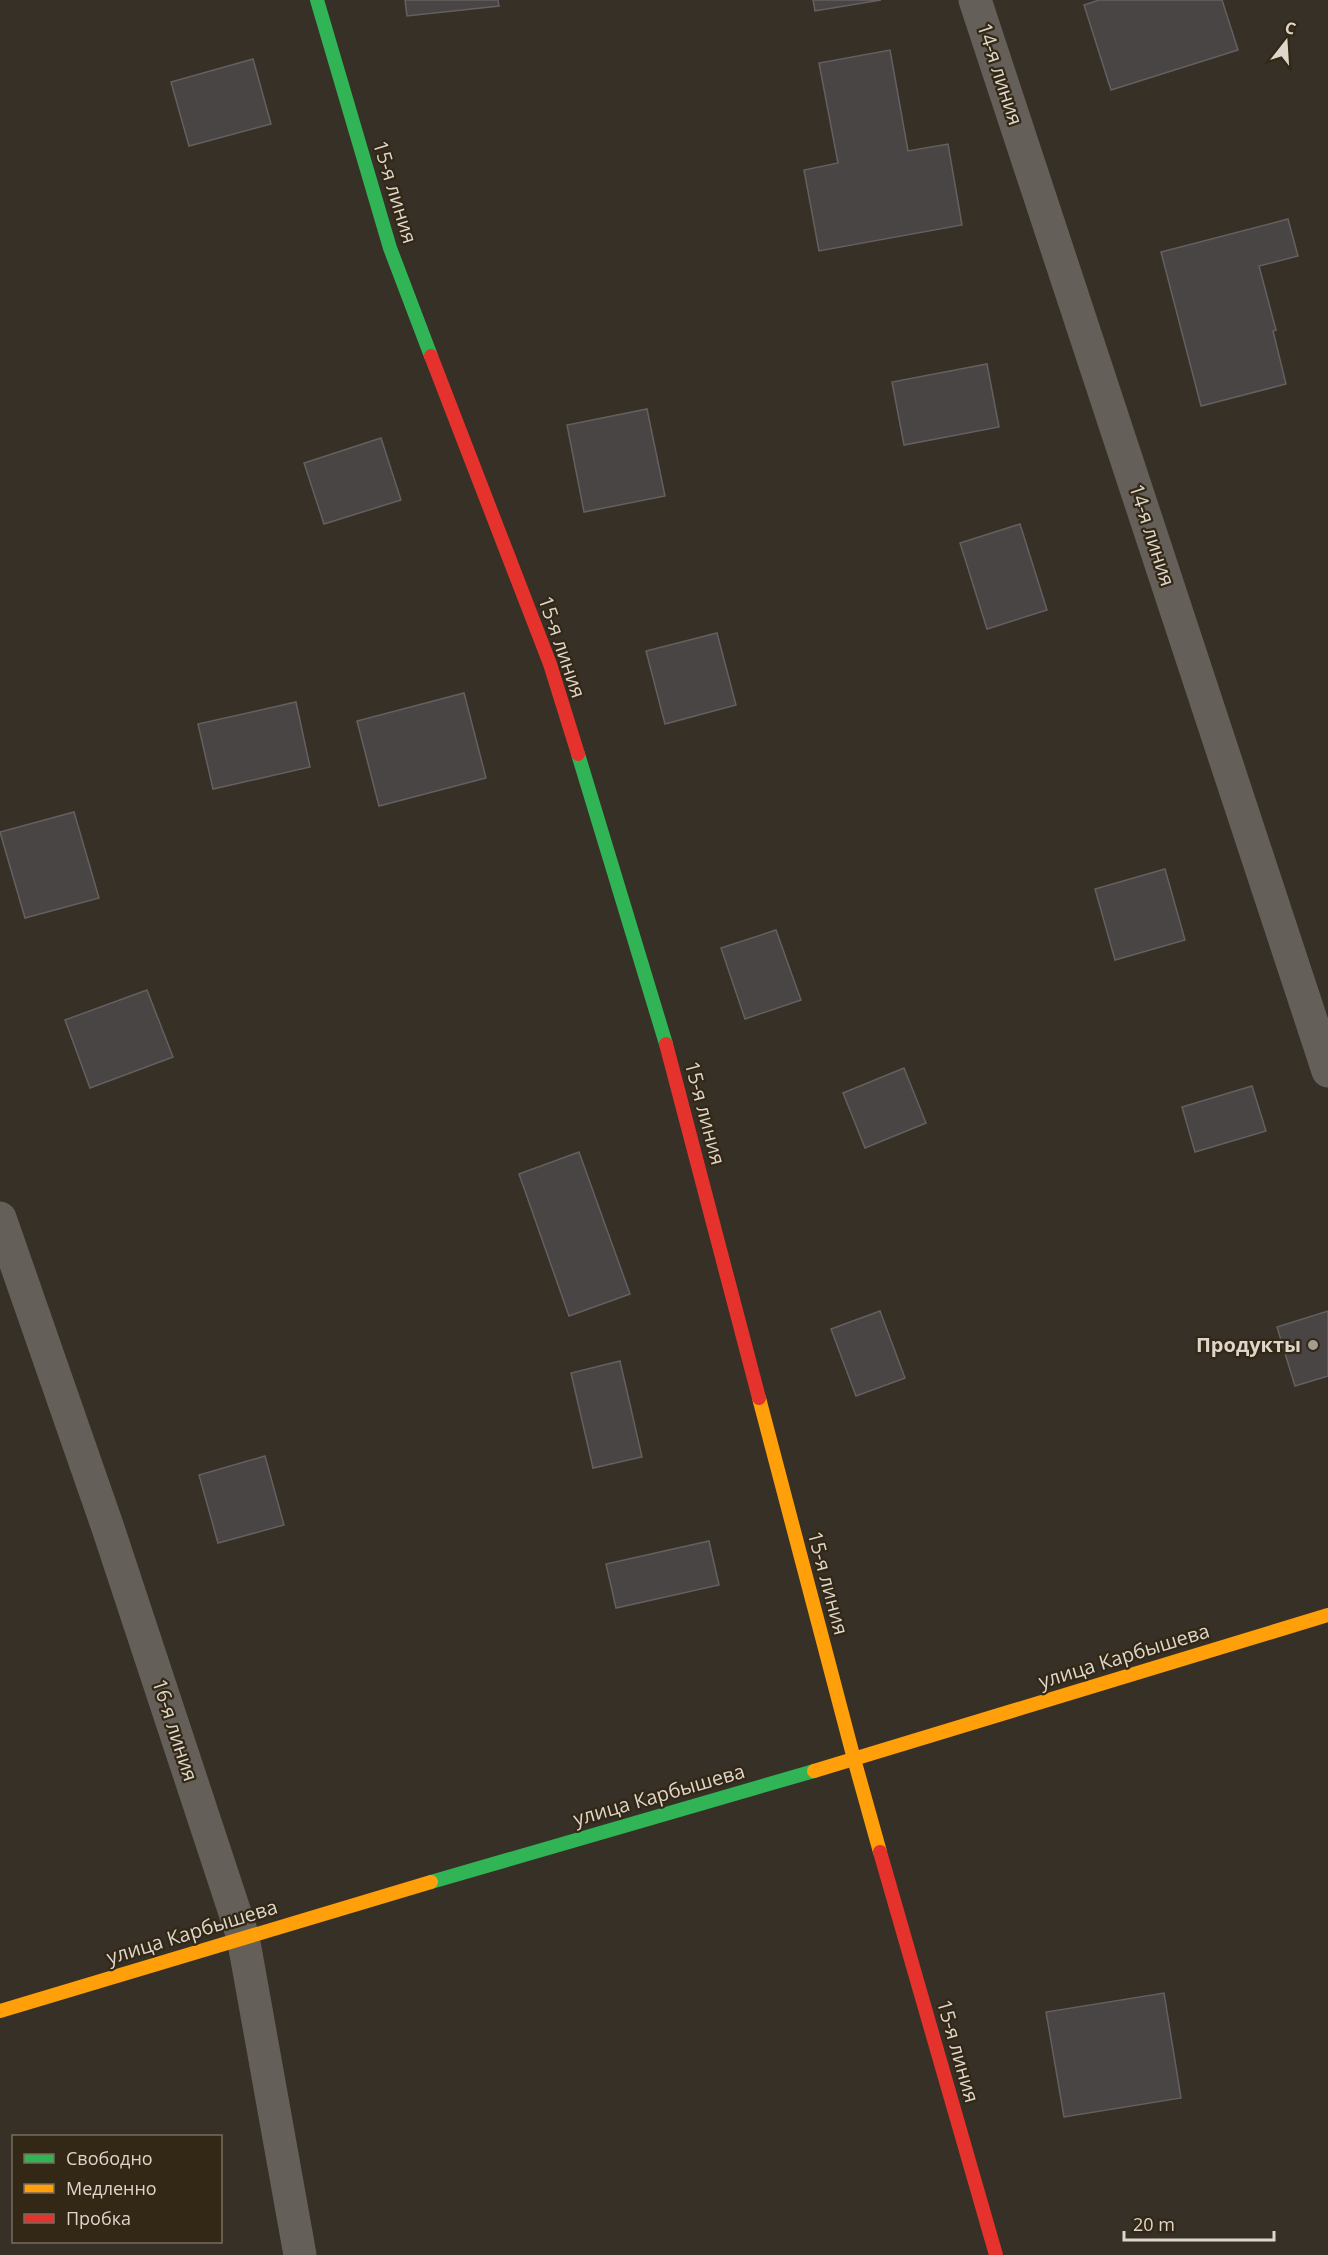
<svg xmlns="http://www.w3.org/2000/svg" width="1328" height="2255" viewBox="0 0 1328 2255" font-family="'Open Sans',sans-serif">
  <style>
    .building { fill: #494544; stroke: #646060; stroke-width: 1.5 }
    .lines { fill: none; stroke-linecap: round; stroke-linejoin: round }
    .street { stroke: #645f58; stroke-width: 33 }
    .fast { stroke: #30b455; stroke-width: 14 }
    .slow { stroke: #ff9f0a; stroke-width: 14 }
    .jam { stroke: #e5322d; stroke-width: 14 }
    .poi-dot { fill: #a39c91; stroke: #332715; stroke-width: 2 }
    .labels { text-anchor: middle; stroke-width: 4.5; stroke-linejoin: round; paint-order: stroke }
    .street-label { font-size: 20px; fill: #ded6cb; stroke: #332715 }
    .poi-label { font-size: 20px; font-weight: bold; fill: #ded6cb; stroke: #332715; text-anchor: end }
  </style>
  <rect width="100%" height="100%" fill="#363026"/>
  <path class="building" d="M405,0H498L499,6L407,16Z
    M813,0H881L815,11Z
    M1099,0H1222L1238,50L1111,90L1084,5Z
    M890,50L908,151L948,144L962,225L819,251L804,170L838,163L819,63Z
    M253,59L271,124L189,146L171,82Z
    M1288,219L1298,256L1259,266L1276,330L1273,331L1286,384L1201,406L1161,252Z
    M987,364L999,427L904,445L892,382Z
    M647,409L665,496L584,512L567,425Z
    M381,438L401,500L324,524L304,463Z
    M1020,524L1047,610L987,629L960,543Z
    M717,633L736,705L665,724L646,651Z
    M464,693L486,778L379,806L357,721Z
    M296,702L310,767L213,789L198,724Z
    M74,812L99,898L25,918L0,832Z
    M1165,869L1185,940L1115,960L1095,889Z
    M776,930L801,1000L745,1019L721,948Z
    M147,990L173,1057L90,1088L65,1020Z
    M904,1068L926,1123L865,1148L843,1093Z
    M1252,1086L1266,1131L1195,1152L1182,1107Z
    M579,1152L630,1294L569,1316L519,1174Z
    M880,1311L905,1378L856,1396L831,1329Z
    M1328,1311V1376L1295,1386L1277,1327Z
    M620,1361L642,1457L593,1468L571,1373Z
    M265,1456L284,1525L218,1543L199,1475Z
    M709,1541L719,1585L616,1608L606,1564Z
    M1164,1993L1181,2098L1064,2117L1046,2012Z"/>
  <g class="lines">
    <path class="street" d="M975,0L1328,1071
      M0,1218L108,1528L243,1937L300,2255"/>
    <path class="fast" d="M317,0L390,248L431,356
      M578,754L666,1044
      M431,1882L814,1771"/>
    <path class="slow" d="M759,1398L854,1759L880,1852
      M814,1771L1328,1615
      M0,2011L431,1882"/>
    <path class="jam" d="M431,356L550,664L578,754
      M666,1044L759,1398
      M880,1852L996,2255"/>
  </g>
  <circle class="poi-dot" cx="1313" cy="1345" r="6"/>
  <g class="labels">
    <g class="street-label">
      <text transform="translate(1000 74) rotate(72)" y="7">14-я линия</text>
      <text transform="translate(395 192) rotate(73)" y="7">15-я линия</text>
      <text transform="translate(1152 535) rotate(72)" y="7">14-я линия</text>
      <text transform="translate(562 647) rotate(71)" y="7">15-я линия</text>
      <text transform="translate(705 1113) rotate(75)" y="7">15-я линия</text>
      <text transform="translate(828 1583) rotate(75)" y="7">15-я линия</text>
      <text transform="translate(1124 1656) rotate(-17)" y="7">улица Карбышева</text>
      <text transform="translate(175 1730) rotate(72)" y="7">16-я линия</text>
      <text transform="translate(659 1795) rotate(-16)" y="7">улица Карбышева</text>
      <text transform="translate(192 1932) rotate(-17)" y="7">улица Карбышева</text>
      <text transform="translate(958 2051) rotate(74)" y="7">15-я линия</text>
    </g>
    <g class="poi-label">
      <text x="1301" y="1352">Продукты</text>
    </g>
  </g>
  <rect x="12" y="2135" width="210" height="108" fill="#332715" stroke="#776d5e" stroke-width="1.5"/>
  <rect x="24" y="2154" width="30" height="9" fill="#30b455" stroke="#776d5e" stroke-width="1.5"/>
  <text x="66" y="2165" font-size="18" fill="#ded6cb">Свободно</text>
  <rect x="24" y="2184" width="30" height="9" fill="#ff9f0a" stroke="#776d5e" stroke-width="1.5"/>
  <text x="66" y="2195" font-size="18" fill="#ded6cb">Медленно</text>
  <rect x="24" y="2214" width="30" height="9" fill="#e5322d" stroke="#776d5e" stroke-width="1.5"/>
  <text x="66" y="2225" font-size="18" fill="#ded6cb">Пробка</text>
  <g transform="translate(1286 42) rotate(17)" stroke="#332715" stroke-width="4.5" paint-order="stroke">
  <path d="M0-4.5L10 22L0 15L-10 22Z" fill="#ded6cb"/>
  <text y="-9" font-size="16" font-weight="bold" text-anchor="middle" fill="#ded6cb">С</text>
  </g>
  <path d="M1124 2231v9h150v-9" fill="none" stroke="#ded6cb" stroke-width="3"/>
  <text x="1133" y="2231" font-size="18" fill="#ded6cb" stroke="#332715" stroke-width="4.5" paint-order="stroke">20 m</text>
</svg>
